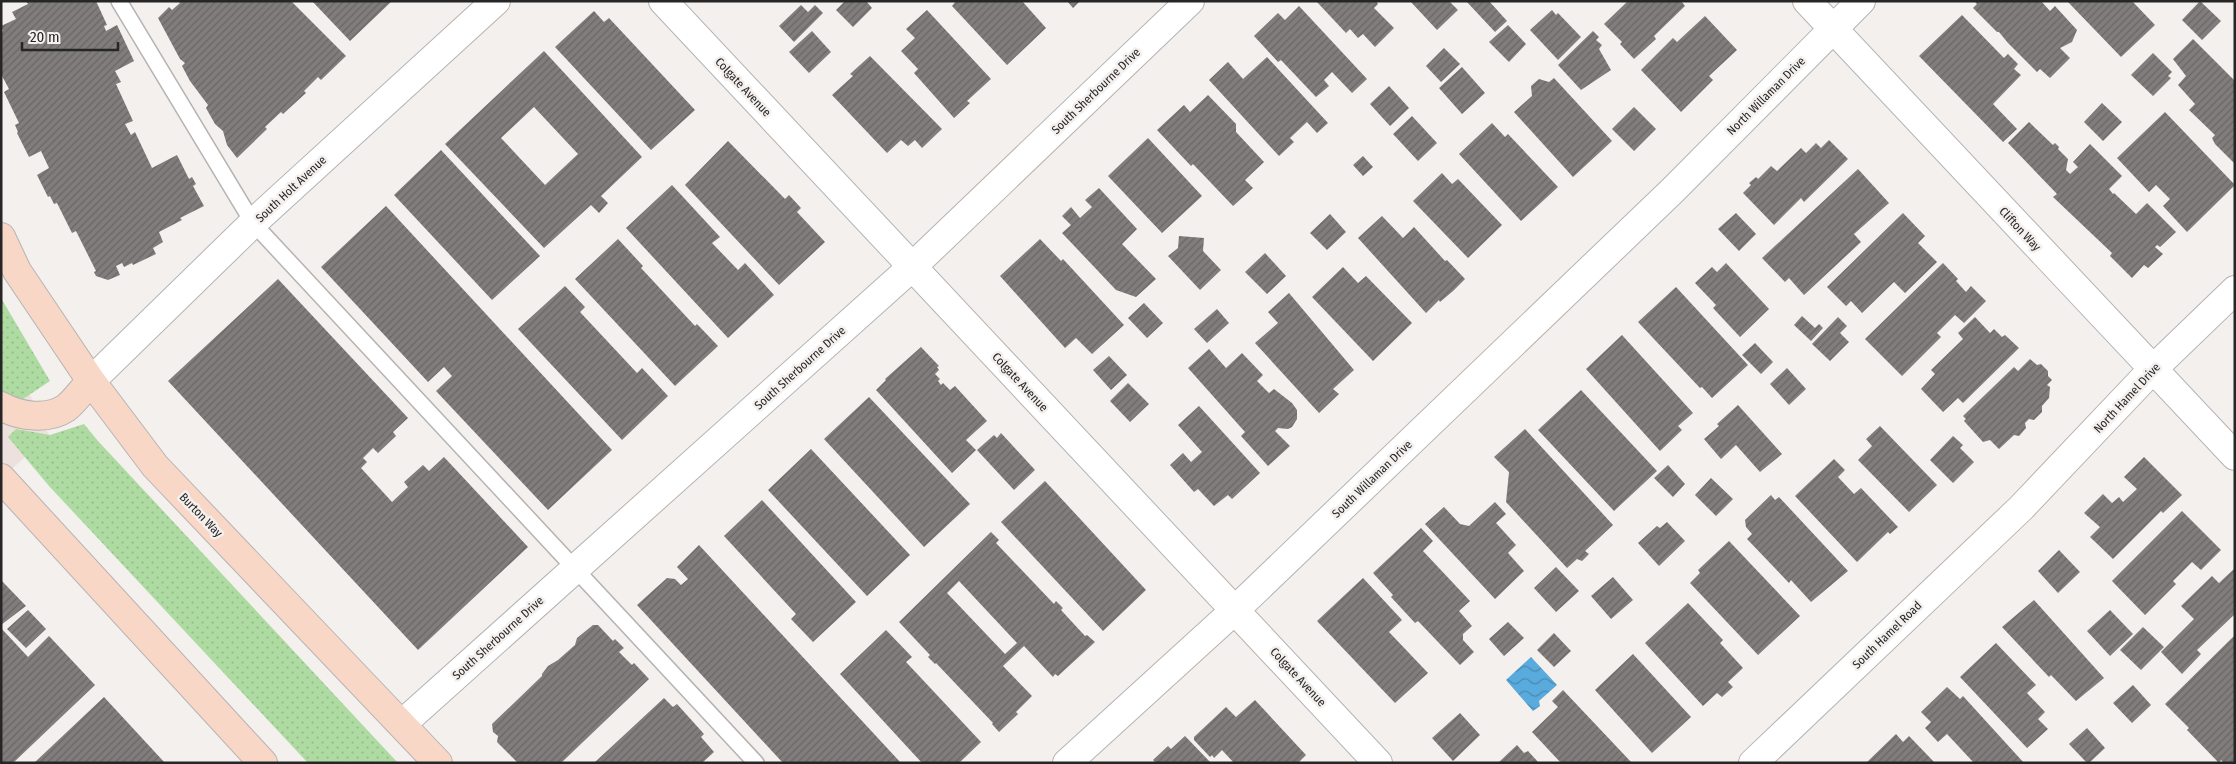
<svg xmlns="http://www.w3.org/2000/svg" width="2236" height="764" viewBox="0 0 2236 764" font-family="'Fira Sans Condensed',sans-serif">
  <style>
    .built { fill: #ede1dd }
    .grass { fill: url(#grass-dots) }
    .water { fill: url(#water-waves) }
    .building { fill: url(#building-hatch); fill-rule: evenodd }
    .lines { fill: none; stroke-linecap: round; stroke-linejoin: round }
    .lane-casing { stroke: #b6b3b2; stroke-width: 18 }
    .street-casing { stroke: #b6b3b2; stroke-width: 30 }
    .secondary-casing { stroke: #b6b3b2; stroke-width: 30 }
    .lane { stroke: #fff; stroke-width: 15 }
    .street { stroke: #fff; stroke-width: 28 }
    .secondary { stroke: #f8d7c7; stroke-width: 28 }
    .labels { text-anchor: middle; stroke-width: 5; stroke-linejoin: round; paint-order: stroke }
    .street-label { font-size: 12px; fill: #272626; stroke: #f3f0ee }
  </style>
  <defs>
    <pattern id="grass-dots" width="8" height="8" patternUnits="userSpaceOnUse" patternTransform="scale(1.25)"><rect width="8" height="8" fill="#aedba1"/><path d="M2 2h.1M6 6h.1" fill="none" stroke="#96bc8a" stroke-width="1.8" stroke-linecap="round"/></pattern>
    <pattern id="water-waves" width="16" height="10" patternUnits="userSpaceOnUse" patternTransform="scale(1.25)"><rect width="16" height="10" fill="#59aadd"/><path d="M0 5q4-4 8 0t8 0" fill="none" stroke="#4a8ab3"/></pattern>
    <pattern id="building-hatch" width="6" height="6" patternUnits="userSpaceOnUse" patternTransform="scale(1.25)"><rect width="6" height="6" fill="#817d7c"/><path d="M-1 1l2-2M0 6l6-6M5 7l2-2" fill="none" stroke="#6a6665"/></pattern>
  </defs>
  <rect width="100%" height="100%" fill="#f3f0ee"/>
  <path class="built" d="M1,334L49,435L1,479Z"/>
  <path class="grass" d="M1,298L50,381L20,401L1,394Z
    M84,424L98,441L398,763H308L49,486L8,437L16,429L50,435Z"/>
  <path class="water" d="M1531,657L1557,685L1539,701L1540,706L1533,711L1506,680Z"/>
  <path class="building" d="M26,1H96L107,25L104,26L106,31L117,25L134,61L115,71L121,82L116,84L133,121L125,124L131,135L135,132L152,168L177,155L189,179L192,177L196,184L193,186L204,206L180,218L182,220L159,232L163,242L153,248L156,254L133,265L132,263L124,267L122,263L116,266L120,275L108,280L96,276L94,272L96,271L76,231L72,233L57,203L54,204L50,196L48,197L37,175L49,168L41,151L29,157L17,133L18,132L15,125L19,123L4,92L9,89L1,74V32L3,31L1,26L16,19L12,12L28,4Z
    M178,1H291L346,56L321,80L318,77L304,91L306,93L283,114L281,112L265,127L267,129L237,158L227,145L223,131L215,124L206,108L208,105L190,81L182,66L185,63L180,59L158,18L169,7L172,10L180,3Z
    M312,1H392L350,41Z
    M845,1H866L872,8L853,27L836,10Z
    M956,1H1022L1046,28L1007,65L952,6Z
    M1067,1H1080L1073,8Z
    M1316,1H1376L1378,4L1374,8L1394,28L1375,47L1363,34L1358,38L1350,29L1346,33Z
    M1410,1H1449L1458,10L1437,30Z
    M1466,1H1489L1507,21L1495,32Z
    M1628,1H1681L1685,6L1654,36L1656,39L1634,59L1620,44L1622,42L1604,24Z
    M1974,1H2041L2050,11L2055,6L2077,30L2072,42L2060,48L2070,58L2050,78L2040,69L2037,72L2008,43L1999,32H1997L1973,8L1977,4Z
    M2067,1H2132L2155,25L2121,57Z
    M2200,1L2221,21L2202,40L2182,20Z
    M801,5L808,12L815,5L823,13L794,42L779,26Z
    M1299,6L1367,79L1352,93L1332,72L1324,80L1329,86L1316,97L1281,60L1278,62L1254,36L1278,13L1285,20Z
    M927,10L991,79L967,101L970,103L954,118L914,73L918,69L901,51L915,38L906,29Z
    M1552,10L1556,15L1558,13L1581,37L1558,60L1530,30Z
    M594,11L604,22L609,18L695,110L651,150L555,47Z
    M1962,15L2004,58L2008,54L2018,64L2014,69L2021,75L1993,104L2017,129L2003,142L1919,56Z
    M1705,16L1737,50L1709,76L1713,80L1681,112L1641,70L1673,38L1677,42Z
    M1508,25L1526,44L1509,62L1489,42Z
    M812,31L831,52L809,73L789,52Z
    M1593,31L1599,37L1596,40L1602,45L1599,49L1611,70L1581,90L1558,65Z
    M2193,39L2235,81V164L2215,144L2212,138L2215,135L2189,110L2195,104L2178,85L2186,76L2173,59Z
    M1444,48L1460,64L1441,82L1426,66Z
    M544,51L642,157L601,196L608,203L599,213L591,205L544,248L445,144ZM534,107L578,154L545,185L501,138Z
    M2153,53L2172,72L2168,76L2171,78L2153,96L2131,75Z
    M870,56L942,129L922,148L915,140L908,146L901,140L887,153L832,95L853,76L850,74Z
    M1267,57L1328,123L1317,133L1307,122L1290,138L1294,142L1279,156L1209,80L1228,62L1243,79Z
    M1462,67L1485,93L1462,114L1439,88Z
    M1554,78L1612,141L1573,177L1514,112L1532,96L1531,86L1539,79L1549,82Z
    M1389,86L1409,108L1390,126L1370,104Z
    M1208,95L1236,124V132L1264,162L1245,180L1253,188L1233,206L1193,164L1191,166L1157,130L1184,105L1190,112Z
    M2102,103L2122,122L2103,141L2084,122Z
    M1634,107L1656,129L1634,151L1612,129Z
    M2165,112L2235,185L2187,232L2163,206L2170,199L2156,185L2149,192L2117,158Z
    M1412,116L1437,143L1418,161L1393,134Z
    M2029,122L2053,145L2055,143L2059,147L2058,149L2068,159L2066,170L2070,174L2078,167L2073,162L2090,144L2122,176L2109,189L2113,194L2114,193L2136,214L2147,203L2176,232L2160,247L2157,245L2155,247L2163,254L2148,268L2144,265L2132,278L2110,256L2112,253L2053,197L2057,194L2008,143Z
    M1492,123L1505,137L1508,134L1558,187L1521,221L1459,154Z
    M1148,138L1202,196L1162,233L1108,176Z
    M1829,140L1848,159L1804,202L1801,198L1774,225L1743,193L1751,185L1749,183L1756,177L1758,179L1771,166L1777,171L1801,148L1806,153L1816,143L1821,148Z
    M728,141L785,199L789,195L801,208L797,212L825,242L779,285L685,185Z
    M441,150L540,256L492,300L394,195Z
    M1363,156L1373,167L1363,176L1353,165Z
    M1858,169L1889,203L1854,234L1861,242L1804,295L1789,278L1785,282L1762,258Z
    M1442,173L1452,184L1458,179L1502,225L1468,258L1413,201Z
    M672,185L720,237L712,243L738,270L745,263L774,295L728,338L626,228Z
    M1099,188L1137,229L1122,244L1156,279L1136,297L1116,290L1062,233L1071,225L1062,216L1071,207L1080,218L1092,207L1085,200Z
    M386,206L612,450L548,510L436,391L452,376L444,367L428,382L321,267Z
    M1736,213L1756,234L1739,251L1718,229Z
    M1903,213L1925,236L1918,243L1937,262L1905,293L1894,282L1862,313L1851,301L1846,306L1827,287Z
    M1330,214L1346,232L1327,250L1310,233Z
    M1382,216L1403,238L1414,227L1445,261L1447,260L1465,279L1453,291L1440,302L1439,300L1426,313L1358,238Z
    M1179,236L1204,238L1203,251L1221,270L1200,290L1168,256L1178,248Z
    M618,239L643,266L641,268L695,326L697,324L718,346L675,386L575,279Z
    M1040,239L1061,261L1063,259L1124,325L1092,354L1076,338L1065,348L1000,276Z
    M1265,253L1286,276L1267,294L1245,272Z
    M1726,263L1769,309L1740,337L1713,308L1716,305L1695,283L1712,267L1717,272Z
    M1943,263L1958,279L1956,281L1966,292L1971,286L1986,301L1964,323L1955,315L1937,333L1941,337L1902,376L1865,339Z
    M1343,267L1358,283L1366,276L1412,323L1373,361L1312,297Z
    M278,279L408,418L393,432L396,436L378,453L373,448L363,458L367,462L361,468L392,502L408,487L404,482L423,465L429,471L444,457L528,547L418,650L168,381Z
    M565,286L585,307L580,312L637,373L642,368L668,396L622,440L518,329Z
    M1676,287L1748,365L1712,398L1702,387L1700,388L1638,322Z
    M1289,293L1354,370L1333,389L1339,394L1319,413L1255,343L1278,323L1268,312Z
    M1144,303L1163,323L1147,338L1128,318Z
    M1217,309L1229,323L1207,343L1194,329Z
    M1802,316L1815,328L1819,324L1823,328L1811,341L1794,325Z
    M1838,317L1847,326L1840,333L1849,342L1830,361L1812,344Z
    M1975,317L1990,333L1994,329L2002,337L2005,335L2019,348L1963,403L1958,398L1943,412L1921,389L1935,374L1931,370L1963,339L1958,333Z
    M1622,335L1693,413L1678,426L1682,430L1660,451L1586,369Z
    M1755,343L1773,362L1761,374L1742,355Z
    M921,347L939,366L937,367L939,370L935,374L940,379L938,381L941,385L943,383L950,390L955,386L987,421L966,440L976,450L952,473L876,390L886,380L885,379Z
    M1209,349L1226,368L1242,353L1263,375L1257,381L1269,393L1274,389L1292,403L1297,410V419L1292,427L1288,429L1278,428L1275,431L1290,446L1268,466L1241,436L1245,432L1188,368Z
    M1109,356L1127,375L1111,390L1093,370Z
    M2030,359L2037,365L2041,364L2048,371V376L2052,380L2047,385L2050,387L2049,398L2042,406V412L2034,420L2029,419L2025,423L2026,428L2019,436L2014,435L1999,449L1990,440L1983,442L1964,421L1966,419L1963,416L2014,367L2018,371Z
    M1787,368L1806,389L1789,405L1770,384Z
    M1128,383L1149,404L1130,422L1110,401Z
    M1581,390L1657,471L1614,511L1538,430Z
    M869,397L970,504L924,547L824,439Z
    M1738,405L1782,454L1760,472L1736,445L1721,459L1704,439L1719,426L1717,424Z
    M1199,406L1260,473L1232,499L1228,495L1214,506L1198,489L1194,492L1170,465L1183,453L1191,462L1202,452L1178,425Z
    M1880,426L1937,485L1909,512L1858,460L1872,446L1866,439Z
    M1525,429L1613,525L1585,551L1589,554L1582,561L1577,559L1567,568L1506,502L1509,472L1494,457Z
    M1001,433L1035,470L1014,490L977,450L994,435L997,438Z
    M1953,436L1963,445L1960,448L1974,462L1953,483L1930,460Z
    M811,449L910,555L867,596L768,490Z
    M2144,457L2182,495L2163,513L2161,511L2113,559L2090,537L2100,527L2084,513L2103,494L2112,503L2119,497L2123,502L2137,489L2124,477Z
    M1834,459L1845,470L1838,477L1854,494L1861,488L1898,527L1890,534L1888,532L1857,562L1795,496Z
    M1668,465L1685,484L1673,497L1654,478Z
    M1711,478L1733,499L1716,516L1695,495Z
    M1045,481L1146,590L1103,631L1001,522Z
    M1771,495L1775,500L1779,497L1848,571L1811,602L1791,580L1789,583L1747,539L1752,534L1746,527L1745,520Z
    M762,500L856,602L813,642L791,619L796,614L724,536Z
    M1495,502L1506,514L1496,523L1516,545L1508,553L1524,571L1495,599L1425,524L1444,507L1460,524L1469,526Z
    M2182,511L2221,550L2201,570L2192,562L2173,581L2176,584L2145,615L2112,581Z
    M1667,522L1685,541L1659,566L1638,543L1657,526L1660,528Z
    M1421,528L1433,541L1423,551L1470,601L1459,611L1472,626L1463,634V640L1474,652L1460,665L1418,621L1415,623L1391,597L1393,595L1373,573Z
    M991,532L999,540L996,543L1054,604L1056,601L1063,608L1061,610L1085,636L1087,635L1095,642L1058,676L1055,674L1053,677L1024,646L1003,666L1032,696L1016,712L1018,714L999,732L992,724L993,723L936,663L935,664L928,657L930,655L899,622ZM959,581L1017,643L1005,654L947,593Z
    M1729,541L1800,616L1758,655L1690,583L1700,573L1698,570Z
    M699,545L901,763H783L637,605L667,578L675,579L681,585L688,579L677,567Z
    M2059,550L2080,572L2058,593L2038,571Z
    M1556,567L1579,591L1556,612L1534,588Z
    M2235,568V614L2197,650L2201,654L2182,674L2161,652L2194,619L2181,606L2212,576L2219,583Z
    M1613,577L1633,600L1611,619L1591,596Z
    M1363,578L1402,620L1389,632L1428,673L1395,703L1317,621Z
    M1,580L26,606L1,625Z
    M2034,600L2104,678L2076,701L2051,675L2049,677L2002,627Z
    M1688,603L1723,640L1720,643L1743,668L1728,682L1733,687L1722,697L1717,693L1703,706L1645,643Z
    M28,610L46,629L26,648L7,629Z
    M2110,610L2133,634L2110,656L2087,631Z
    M1508,622L1524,638L1504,656L1489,639Z
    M593,625H598L613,641L615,639L624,648L619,652L632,665L634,663L649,679L561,763H518L497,742L498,736L493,732L492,724L542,676V674L548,666L558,660L575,645L577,638Z
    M2143,627L2164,647L2141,670L2120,650Z
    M1,628L28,657L49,636L95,685L13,763H1Z
    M886,630L912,657L906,662L981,742L959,763H922L840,674Z
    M1554,633L1571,651L1554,667L1537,650Z
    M2235,635V763H2224L2221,760L2219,763L2187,730L2189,728L2165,704Z
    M1996,643L2036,685L2027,693L2045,712L2038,719L2048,729L2027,748L1960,677Z
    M1633,654L1691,717L1652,753L1595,690Z
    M2133,685L2151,705L2132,723L2113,703Z
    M1947,687L1960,699L1963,696L2024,763H1974L1947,734L1938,742L1925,728L1931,722L1921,712Z
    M1563,690L1632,763H1561L1532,732L1558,707L1552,701Z
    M104,697L165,763H34Z
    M664,698L673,707L677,704L704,734L701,737L714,752L702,763H594Z
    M1255,700L1306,755L1298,763H1234L1222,750L1214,758L1212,755L1210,757L1194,740V737L1226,707L1236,717Z
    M1460,713L1480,735L1453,761L1432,738Z
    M2087,728L2105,748L2089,763H2087L2069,744Z
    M1896,734L1903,742L1909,736L1935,763H1866Z
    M1185,736L1211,763H1156L1153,760L1168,746L1171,749Z
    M1517,745L1524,753L1528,751L1539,763H1498Z"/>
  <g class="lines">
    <g class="lane-casing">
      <path id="lane" d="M119,1L253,223L756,763"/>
    </g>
    <g class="street-casing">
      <path id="street" d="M663,1L1378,763
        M1807,1L2235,456
        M91,381L253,223L496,1
        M402,724L912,267L1190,1
        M1067,763L1235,610L1672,191L1861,1
        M1753,763L2021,508L2152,370L2235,290"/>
    </g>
    <g class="secondary-casing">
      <path id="secondary" d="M1,237L17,271L91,381L155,466L438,763
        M1,406C20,417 48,420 66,408C75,401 83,389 91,381
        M1,478L263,763"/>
    </g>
    <use href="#lane" class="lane"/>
    <use href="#street" class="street"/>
    <use href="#secondary" class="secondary"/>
  </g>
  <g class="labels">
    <g class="street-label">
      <text transform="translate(743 87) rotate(47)" y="4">Colgate Avenue</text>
      <text transform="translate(1096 91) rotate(-44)" y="4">South Sherbourne Drive</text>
      <text transform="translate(1766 96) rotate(-45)" y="4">North Willaman Drive</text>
      <text transform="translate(291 189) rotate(-43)" y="4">South Holt Avenue</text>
      <text transform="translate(2020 229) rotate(47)" y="4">Clifton Way</text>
      <text transform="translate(800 368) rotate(-42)" y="4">South Sherbourne Drive</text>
      <text transform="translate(1020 382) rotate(47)" y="4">Colgate Avenue</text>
      <text transform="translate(2127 398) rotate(-47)" y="4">North Hamel Drive</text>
      <text transform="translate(1372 479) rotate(-44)" y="4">South Willaman Drive</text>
      <text transform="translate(201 515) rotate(46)" y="4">Burton Way</text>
      <text transform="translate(1887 635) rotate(-44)" y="4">South Hamel Road</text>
      <text transform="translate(498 638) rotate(-42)" y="4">South Sherbourne Drive</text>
      <text transform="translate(1298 677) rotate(47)" y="4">Colgate Avenue</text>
    </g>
  </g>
  <rect width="2236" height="764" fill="none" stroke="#272626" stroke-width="5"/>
  <path d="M22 42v8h96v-8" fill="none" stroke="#272626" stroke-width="2.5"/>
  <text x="30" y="42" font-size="15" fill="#272626" stroke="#f3f0ee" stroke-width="4" paint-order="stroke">20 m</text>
</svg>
